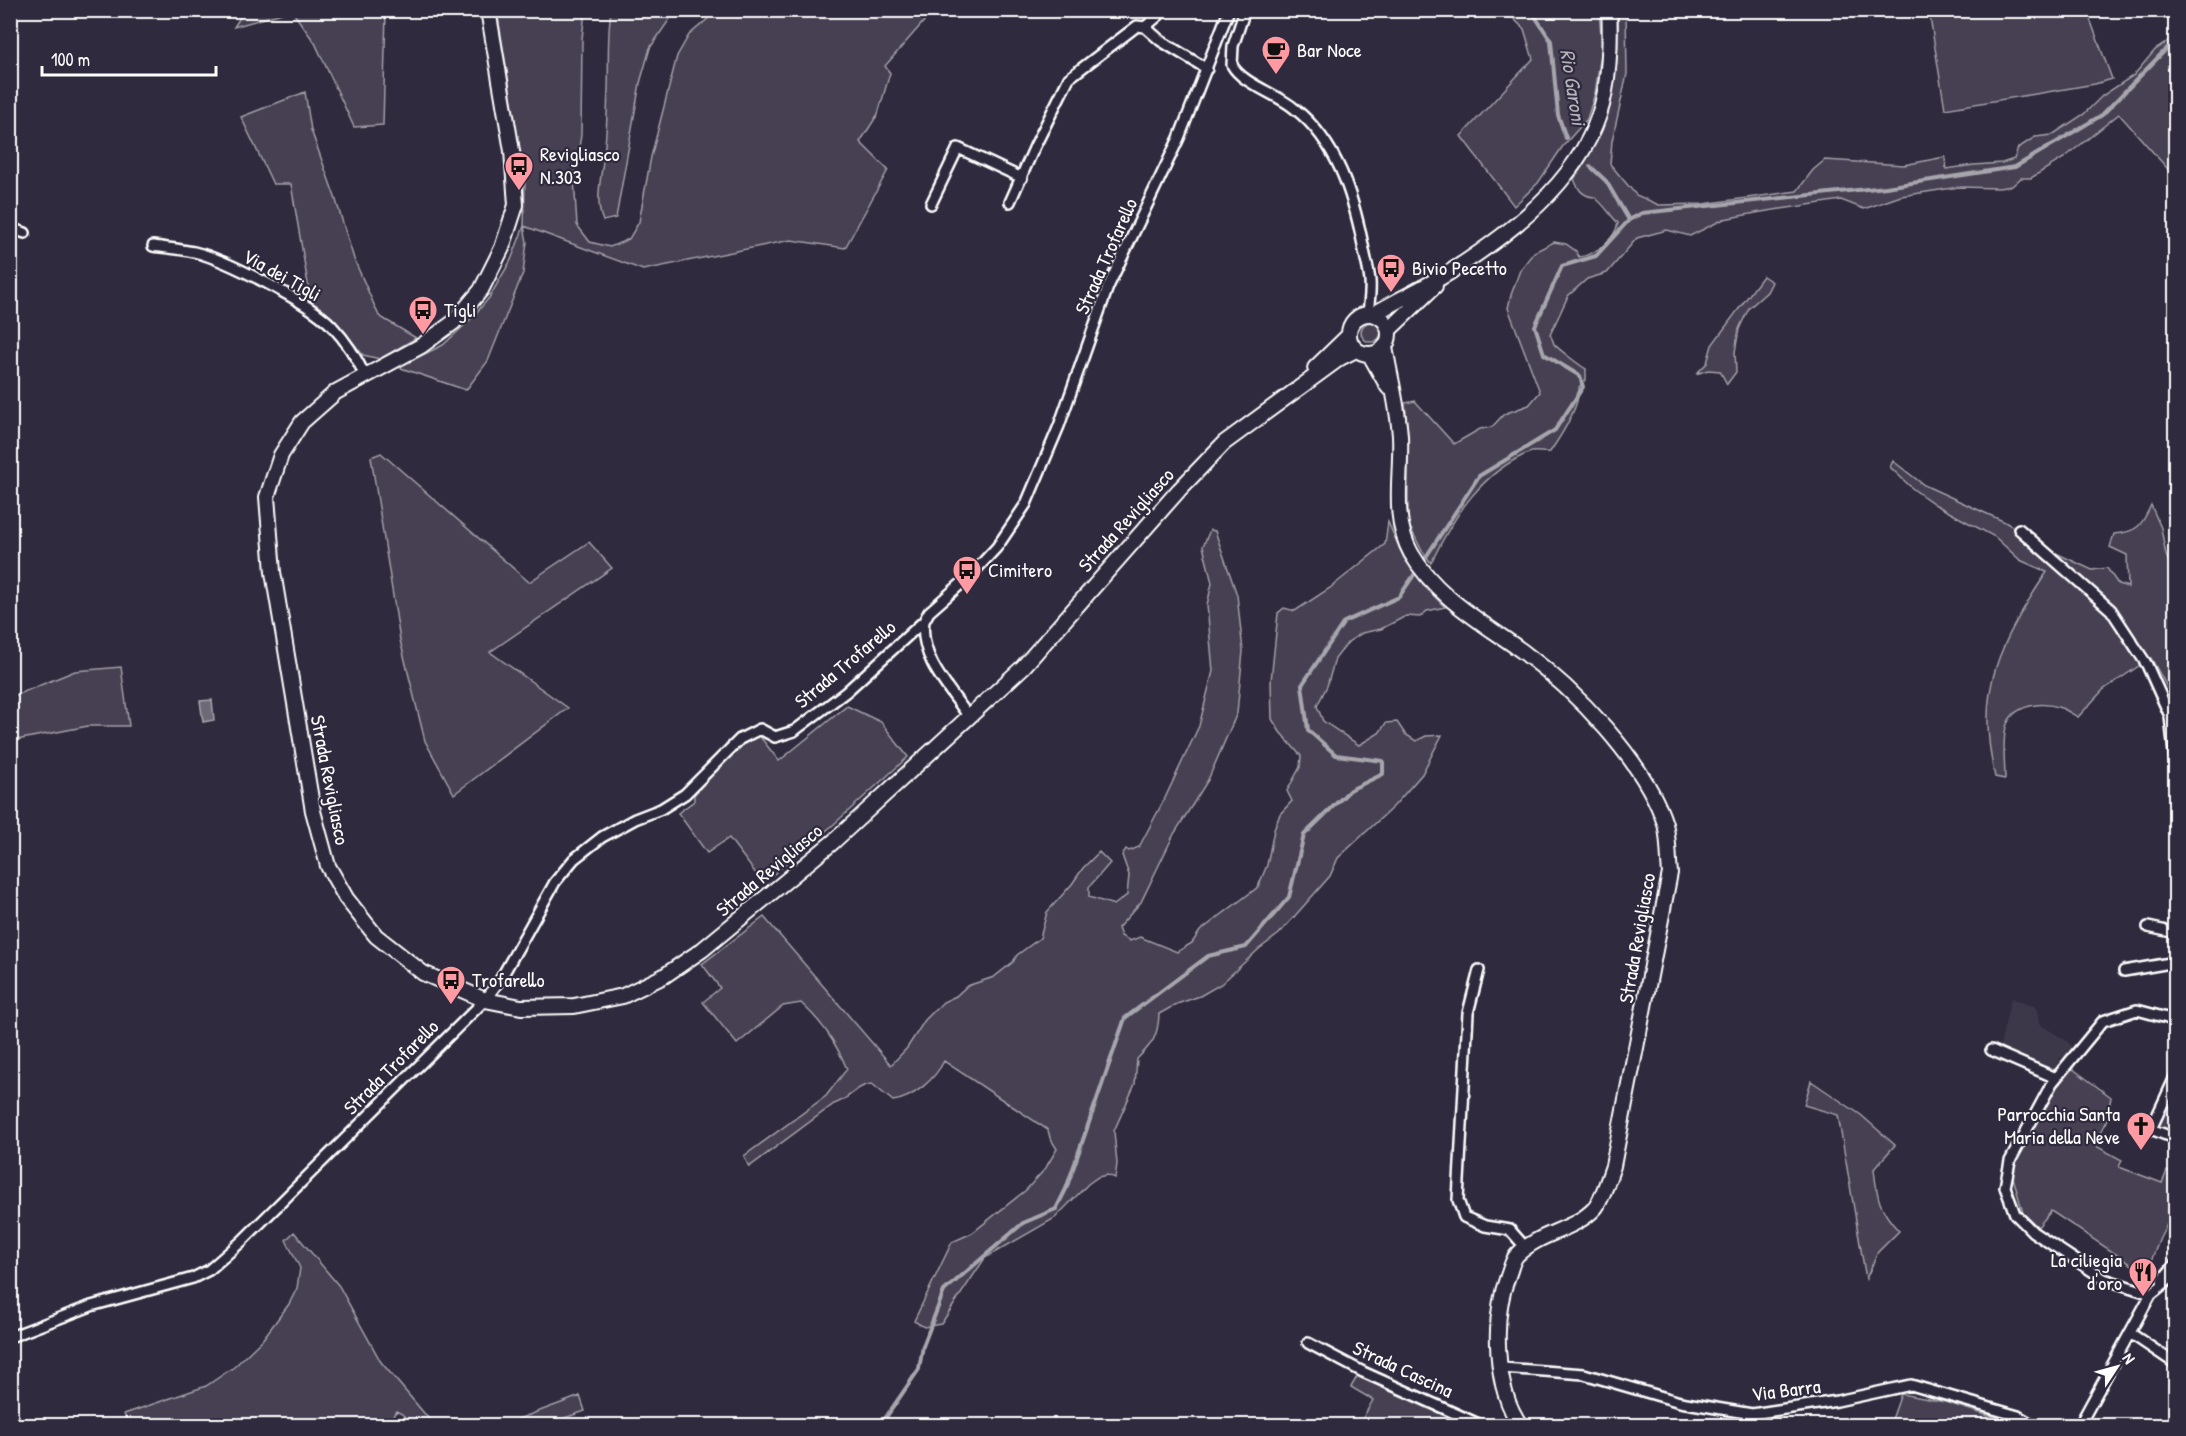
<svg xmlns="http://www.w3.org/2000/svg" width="2186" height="1436" viewBox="0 0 2186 1436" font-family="'Patrick Hand',sans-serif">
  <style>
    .built { fill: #3c3749 }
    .green { fill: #464152; stroke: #a2a0a8; stroke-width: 1.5 }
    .water { fill: #6d6a77; stroke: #a7a6ad; stroke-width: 1.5 }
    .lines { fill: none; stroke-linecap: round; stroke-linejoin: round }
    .stream { stroke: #a7a6ad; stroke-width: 4 }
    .street-casing { stroke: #fff; stroke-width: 14 }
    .secondary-casing { stroke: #fff; stroke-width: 18 }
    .street { stroke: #2f2a3d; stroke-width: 9 }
    .secondary { stroke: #2f2a3d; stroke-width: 14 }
    .labels { text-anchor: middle; stroke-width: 4.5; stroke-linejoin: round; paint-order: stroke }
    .poi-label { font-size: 20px; fill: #fff; stroke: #2f2a3d; text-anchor: start }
    .street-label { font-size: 20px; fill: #fff; stroke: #2f2a3d }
    .water-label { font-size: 21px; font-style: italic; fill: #b6b4bb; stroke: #2f2a3d }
  </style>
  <rect width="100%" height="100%" fill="#2f2a3d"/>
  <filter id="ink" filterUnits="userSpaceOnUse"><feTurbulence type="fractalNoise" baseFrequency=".0167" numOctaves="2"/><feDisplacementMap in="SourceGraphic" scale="12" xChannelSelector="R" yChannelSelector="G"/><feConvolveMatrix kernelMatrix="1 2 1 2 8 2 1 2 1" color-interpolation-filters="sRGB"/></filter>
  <g filter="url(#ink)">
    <path class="built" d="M2011,998L2036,1007L2041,1025L2067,1041L2073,1048L2068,1060L2061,1057L2055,1071L2049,1074L1999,1050Z"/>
    <path class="green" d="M244,11V10L289,11L234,27Z
      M292,11H386L383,125L354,127L315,43Z
      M497,11H585L582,39L581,135L574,179L577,225L590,242L610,247L629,239L639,222L651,157L677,56L689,35L717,11H933L885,66L890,73L878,114L860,142L888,170L845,248L791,240L643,270L524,226L527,242L523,273L488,361L466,390L398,367L443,345L468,322L489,298L511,260L524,226L525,181Z
      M611,11H677L671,17L650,48L640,83L616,218L603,221C594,200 602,175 604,153C607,132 607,110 608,89C609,63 607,36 611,11Z
      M1506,11H1599L1602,47L1595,93L1587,119L1563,146L1538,183L1514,206L1461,136L1533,59L1524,29Z
      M1618,11H1626L1627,74L1612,141L1610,164L1636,195L1659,205L1703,204L1797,191L1813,170L1825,160L1904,165L1945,157L1946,169L1974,165L2002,163L2014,159L2018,148L2035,137L2052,135L2084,114L2102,96L2134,75L2155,50L2166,43L2175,30V177L2119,114L2064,158L2031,178H2021L2012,186L1999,188L1959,187L1901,196L1864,209L1841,200L1761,212L1724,219L1690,236L1667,230L1637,238L1607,273L1587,279L1568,296L1550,335C1551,335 1554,344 1554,344C1557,348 1582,367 1586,369V379L1579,387C1580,406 1561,436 1550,452C1544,453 1537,451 1531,452C1482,471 1453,517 1431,563L1421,549L1408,523V435L1405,403L1415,401L1454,444L1480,429L1492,427L1504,414L1529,405L1540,392L1508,308L1511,295L1520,270L1534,252L1554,242L1566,244L1576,251L1579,257C1595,255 1615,240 1618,223C1609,214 1605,205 1594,197C1582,196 1578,189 1574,179C1612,124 1620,76 1618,11Z
      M1929,11H2087L2112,79L2095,84L1945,109Z
      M305,92L311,130L335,197L354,259L379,316L416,338L380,359L363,355L333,319L311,302L291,184H273L241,117Z
      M1763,276L1772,282L1767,292L1749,308L1739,329L1735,352L1736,372L1727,384L1720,371L1708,370L1696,374L1707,363L1712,345Z
      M1361 332a10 10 0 1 1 20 0a10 10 0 1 1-20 0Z
      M381,453L529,582L589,542L612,568L490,652L568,708L454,794L425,741L400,640L371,457Z
      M1893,461L1924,485L2005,522L2058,554L2092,570L2107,568L2118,584L2128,587L2127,555L2110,547L2114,534C2138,532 2142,525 2151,505L2161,528L2166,555L2175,577V693L2172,696L2151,658L2103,690L2078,717C2072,714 2067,710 2061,708C2042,701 2013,704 2006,727C2002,743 2005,763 2005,779L1995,777C1975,689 1999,644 2047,572L2020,560L1995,537L1936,505L1913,489L1890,467Z
      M1388,522L1404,558L1425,587L1445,607L1427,611L1420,617L1406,616L1381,629L1362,633L1348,642L1335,659L1327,686L1317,706L1323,721L1359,745L1379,733L1386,723L1397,722L1405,734L1416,741L1426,736L1442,735L1422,774L1394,806L1338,858L1330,876L1279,934L1259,949L1221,984L1200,996L1177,1004L1159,1014C1158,1037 1153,1043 1137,1059L1135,1084L1114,1131L1117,1164L1115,1178L1107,1175L1098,1177L1088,1184L1055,1218L985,1258L941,1324L924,1327L914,1321L952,1242L972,1233L1026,1190L1045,1169L1057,1149L1050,1138L1048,1130L944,1061C935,1079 914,1098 893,1101L872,1084C856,1085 849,1100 834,1104L749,1167L744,1156L826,1096L847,1069C836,1043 823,1023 801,1003L783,1006L737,1044L703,1002L720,988L702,964L764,917L891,1065L907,1048L925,1020L943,1002L956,996L967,986L994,977L1013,962L1017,955L1040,938L1047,912L1072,884L1083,868L1099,852L1110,863L1089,887V897L1114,905L1127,895L1129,875L1122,855L1126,849L1129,851L1139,847L1165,798L1199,726L1213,671L1207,605L1212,583L1203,546L1210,530L1215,531L1237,595L1243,651L1237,713L1208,780L1174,834L1141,902L1118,928L1121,936L1130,941L1140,937L1177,952L1192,943L1200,931L1258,887L1267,865L1274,830L1280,814L1292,801L1287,791L1300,767L1301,756L1280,732L1272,719L1271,681L1278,613L1284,608L1295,611L1330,588L1385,544Z
      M121,667L129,726H88L11,741V697L75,671Z
      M847,706L881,722L908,757L833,825L763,883L729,838L707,853L678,813L694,801V795C714,772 732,750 758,734L779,761Z
      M2069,1066L2111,1097L2107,1119L2094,1145L2122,1160L2119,1167L2162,1183L2167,1171L2175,1174V1213H2173L2160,1238L2146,1274L2051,1211L2038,1227L2023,1213L2012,1174L2014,1158Z
      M1811,1081L1861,1115L1895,1145L1874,1169C1877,1198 1879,1210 1899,1231L1878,1252L1866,1279L1838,1115L1804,1105Z
      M2162,1111L2175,1116V1136L2155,1128Z
      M294,1232L339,1286L381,1362L429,1419L451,1425H413L402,1414L396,1411L393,1416L392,1425H128L124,1414L206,1386L234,1367L262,1340L289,1304L297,1288L300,1268L286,1240Z
      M1358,1375L1472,1425L1450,1424L1359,1425L1373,1400L1351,1387Z
      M1901,1394L1945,1402L1999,1419L1996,1425H1890Z
      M580,1396L585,1411L544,1425H502Z"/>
    <path class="water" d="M212,700L214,720L203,722L200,701Z"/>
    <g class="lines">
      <path class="stream" d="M1531,10L1551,41L1558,115L1566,138
        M1590,166L1606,181L1629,220
        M1422,563L1479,476L1555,430L1583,387L1580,376L1544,354L1535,326L1562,266L1596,256L1629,220L1642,213L1886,187L2015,167L2102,115L2176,39
        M880,1426L919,1369L923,1346L944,1291L1023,1223L1056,1209L1066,1189L1125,1018L1208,956L1246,947L1289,897L1304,835L1350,790L1383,774V761L1336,755L1308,730L1302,685L1344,622L1399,597L1418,569"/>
      <g class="street-casing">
        <path id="street" d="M1165,10L1145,27L1161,41L1207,69
          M1245,10L1233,46L1232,65C1242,84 1278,94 1295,109C1337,142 1353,195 1363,245C1365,257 1369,270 1370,281C1371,292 1369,303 1368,313
          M1010,202L1035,146L1069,78L1137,26L1145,27
          M931,204L958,148L1022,178
          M10,228L25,233
          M153,246C166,248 180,249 194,252C225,259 310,303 332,326C346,341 357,358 365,376
          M2019,529L2111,610L2147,665L2170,716L2176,772
          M924,621C919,658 949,688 969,717
          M2148,927L2176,933
          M1479,970L1468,1013L1458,1200L1464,1217L1485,1226L1510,1230L1526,1248
          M2124,971L2176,962
          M1991,1050L2056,1078
          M2176,1075L2151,1129L2176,1139
          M2162,1280L2176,1263
          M2151,1294L2104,1279L2033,1232L2015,1214L2005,1187L2010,1161L2052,1083L2103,1021L2137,1010L2167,1018L2176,1023
          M2130,1333L2173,1362H2176
          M10,1337L91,1306L193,1278L209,1270L242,1241L485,1000L500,980L555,882L574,859L602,837L635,819L661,809L685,794L740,739L760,729L775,737L794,731L846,692L924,621L929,612L971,575L997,547L1026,504L1059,426L1108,287L1179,138L1229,10
          M1308,1343L1363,1372L1483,1426
          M1502,1368L1584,1374L1680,1402L1752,1414L1837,1401L1911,1385L2018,1416L2035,1426
          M2079,1426L2151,1294L2176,1274"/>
      </g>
      <g class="secondary-casing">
        <path id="secondary" d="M488,10L512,151L516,205L502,248L481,290L454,322L421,346L336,392L302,422L281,455L267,497L273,572L313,811L328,866L346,898L376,936L423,973L485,1000L521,1007L574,1006L623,996L664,976L702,950L833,842L1023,667L1179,490L1224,443L1340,358L1356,350
          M1349 334a20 20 0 1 1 40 0a20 20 0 1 1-40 0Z
          M1374,314C1399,299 1426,287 1450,272C1509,234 1576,184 1599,115C1609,86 1611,41 1609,10
          M1389,330L1435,286
          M1385,347C1390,376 1398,407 1400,436C1402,475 1391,517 1411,553C1436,597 1482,622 1522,651C1574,689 1645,761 1665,824C1669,838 1668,857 1670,873L1613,1166C1609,1177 1602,1200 1595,1208C1574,1231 1539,1232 1517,1255C1512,1260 1511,1269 1508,1276C1492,1317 1494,1389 1521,1426
          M1370,355L1388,387
          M1315,368L1348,336"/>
      </g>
      <use href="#street" class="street"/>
      <use href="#secondary" class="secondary"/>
    </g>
  </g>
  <defs>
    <g id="cafe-pin" transform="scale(1.5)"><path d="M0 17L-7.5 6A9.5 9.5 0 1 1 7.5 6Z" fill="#ff9aa2" stroke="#2f2a3d"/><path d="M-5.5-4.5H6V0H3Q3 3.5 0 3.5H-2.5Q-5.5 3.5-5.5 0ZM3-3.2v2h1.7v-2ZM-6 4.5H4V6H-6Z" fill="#111"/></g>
    <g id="bus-pin" transform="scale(1.5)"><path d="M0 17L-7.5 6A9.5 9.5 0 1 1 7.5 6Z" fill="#ff9aa2" stroke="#2f2a3d"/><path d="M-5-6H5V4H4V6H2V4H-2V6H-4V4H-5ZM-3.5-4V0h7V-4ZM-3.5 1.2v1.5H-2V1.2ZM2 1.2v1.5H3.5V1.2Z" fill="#111"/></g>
    <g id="church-pin" transform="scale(1.5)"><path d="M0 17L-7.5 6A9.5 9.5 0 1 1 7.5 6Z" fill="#ff9aa2" stroke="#2f2a3d"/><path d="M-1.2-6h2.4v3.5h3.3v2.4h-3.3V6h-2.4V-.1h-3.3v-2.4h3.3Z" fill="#111"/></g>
    <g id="restaurant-pin" transform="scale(1.5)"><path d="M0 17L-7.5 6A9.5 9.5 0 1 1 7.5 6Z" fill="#ff9aa2" stroke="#2f2a3d"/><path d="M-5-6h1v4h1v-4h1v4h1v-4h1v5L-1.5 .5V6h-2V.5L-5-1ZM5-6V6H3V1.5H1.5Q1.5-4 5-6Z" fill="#111"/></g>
  </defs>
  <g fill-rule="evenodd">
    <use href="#cafe-pin" x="1276" y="50"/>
    <use href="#bus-pin" x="519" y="166"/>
    <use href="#bus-pin" x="1391" y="268"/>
    <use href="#bus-pin" x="423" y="310"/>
    <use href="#bus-pin" x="967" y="570"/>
    <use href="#bus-pin" x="451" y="980"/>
    <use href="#church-pin" x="2141" y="1126"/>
    <use href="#restaurant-pin" x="2143" y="1272"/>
  </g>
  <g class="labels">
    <g class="poi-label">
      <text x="1297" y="57">Bar Noce</text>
      <text x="540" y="161">Revigliasco<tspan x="540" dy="23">N.303</tspan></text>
      <text x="1412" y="275">Bivio Pecetto</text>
      <text x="444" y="317">Tigli</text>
      <text x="988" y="577">Cimitero</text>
      <text x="472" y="987">Trofarello</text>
      <text x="2120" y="1121" text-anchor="end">Parrocchia Santa<tspan x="2120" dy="23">Maria della Neve</tspan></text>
      <text x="2122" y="1267" text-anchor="end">La ciliegia<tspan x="2122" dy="23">d'oro</tspan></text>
    </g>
    <g class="street-label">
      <text transform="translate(1106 256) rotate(-66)" y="7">Strada Trofarello</text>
      <text transform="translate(282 275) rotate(29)" y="7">Via dei Tigli</text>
      <text transform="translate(1126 520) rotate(-48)" y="7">Strada Revigliasco</text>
      <text transform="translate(845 664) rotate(-40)" y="7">Strada Trofarello</text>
      <text transform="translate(330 780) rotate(79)" y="7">Strada Revigliasco</text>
      <text transform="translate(769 870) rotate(-40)" y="7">Strada Revigliasco</text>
      <text transform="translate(1637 938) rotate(-80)" y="7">Strada Revigliasco</text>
      <text transform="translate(391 1067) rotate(-45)" y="7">Strada Trofarello</text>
      <text transform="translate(1403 1369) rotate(25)" y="7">Strada Cascina</text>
      <text transform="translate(1786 1390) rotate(-7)" y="7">Via Barra</text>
    </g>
    <g class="water-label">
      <text transform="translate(1573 87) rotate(81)" y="7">Rio Garoni</text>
    </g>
  </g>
  <rect width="2186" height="1436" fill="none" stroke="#2f2a3d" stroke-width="36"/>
  <rect x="18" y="18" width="2150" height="1400" fill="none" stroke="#fff" stroke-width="2" filter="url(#ink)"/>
  <g transform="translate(2117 1367) rotate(54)" stroke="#2f2a3d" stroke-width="4.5" paint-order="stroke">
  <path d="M0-4.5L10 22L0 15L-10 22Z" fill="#ffffff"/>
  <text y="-9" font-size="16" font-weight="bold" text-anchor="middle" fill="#ffffff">N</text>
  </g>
  <path d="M42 66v9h174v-9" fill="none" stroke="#ffffff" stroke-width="3"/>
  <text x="51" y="66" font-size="18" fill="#ffffff" stroke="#2f2a3d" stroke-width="4.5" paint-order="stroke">100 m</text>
</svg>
